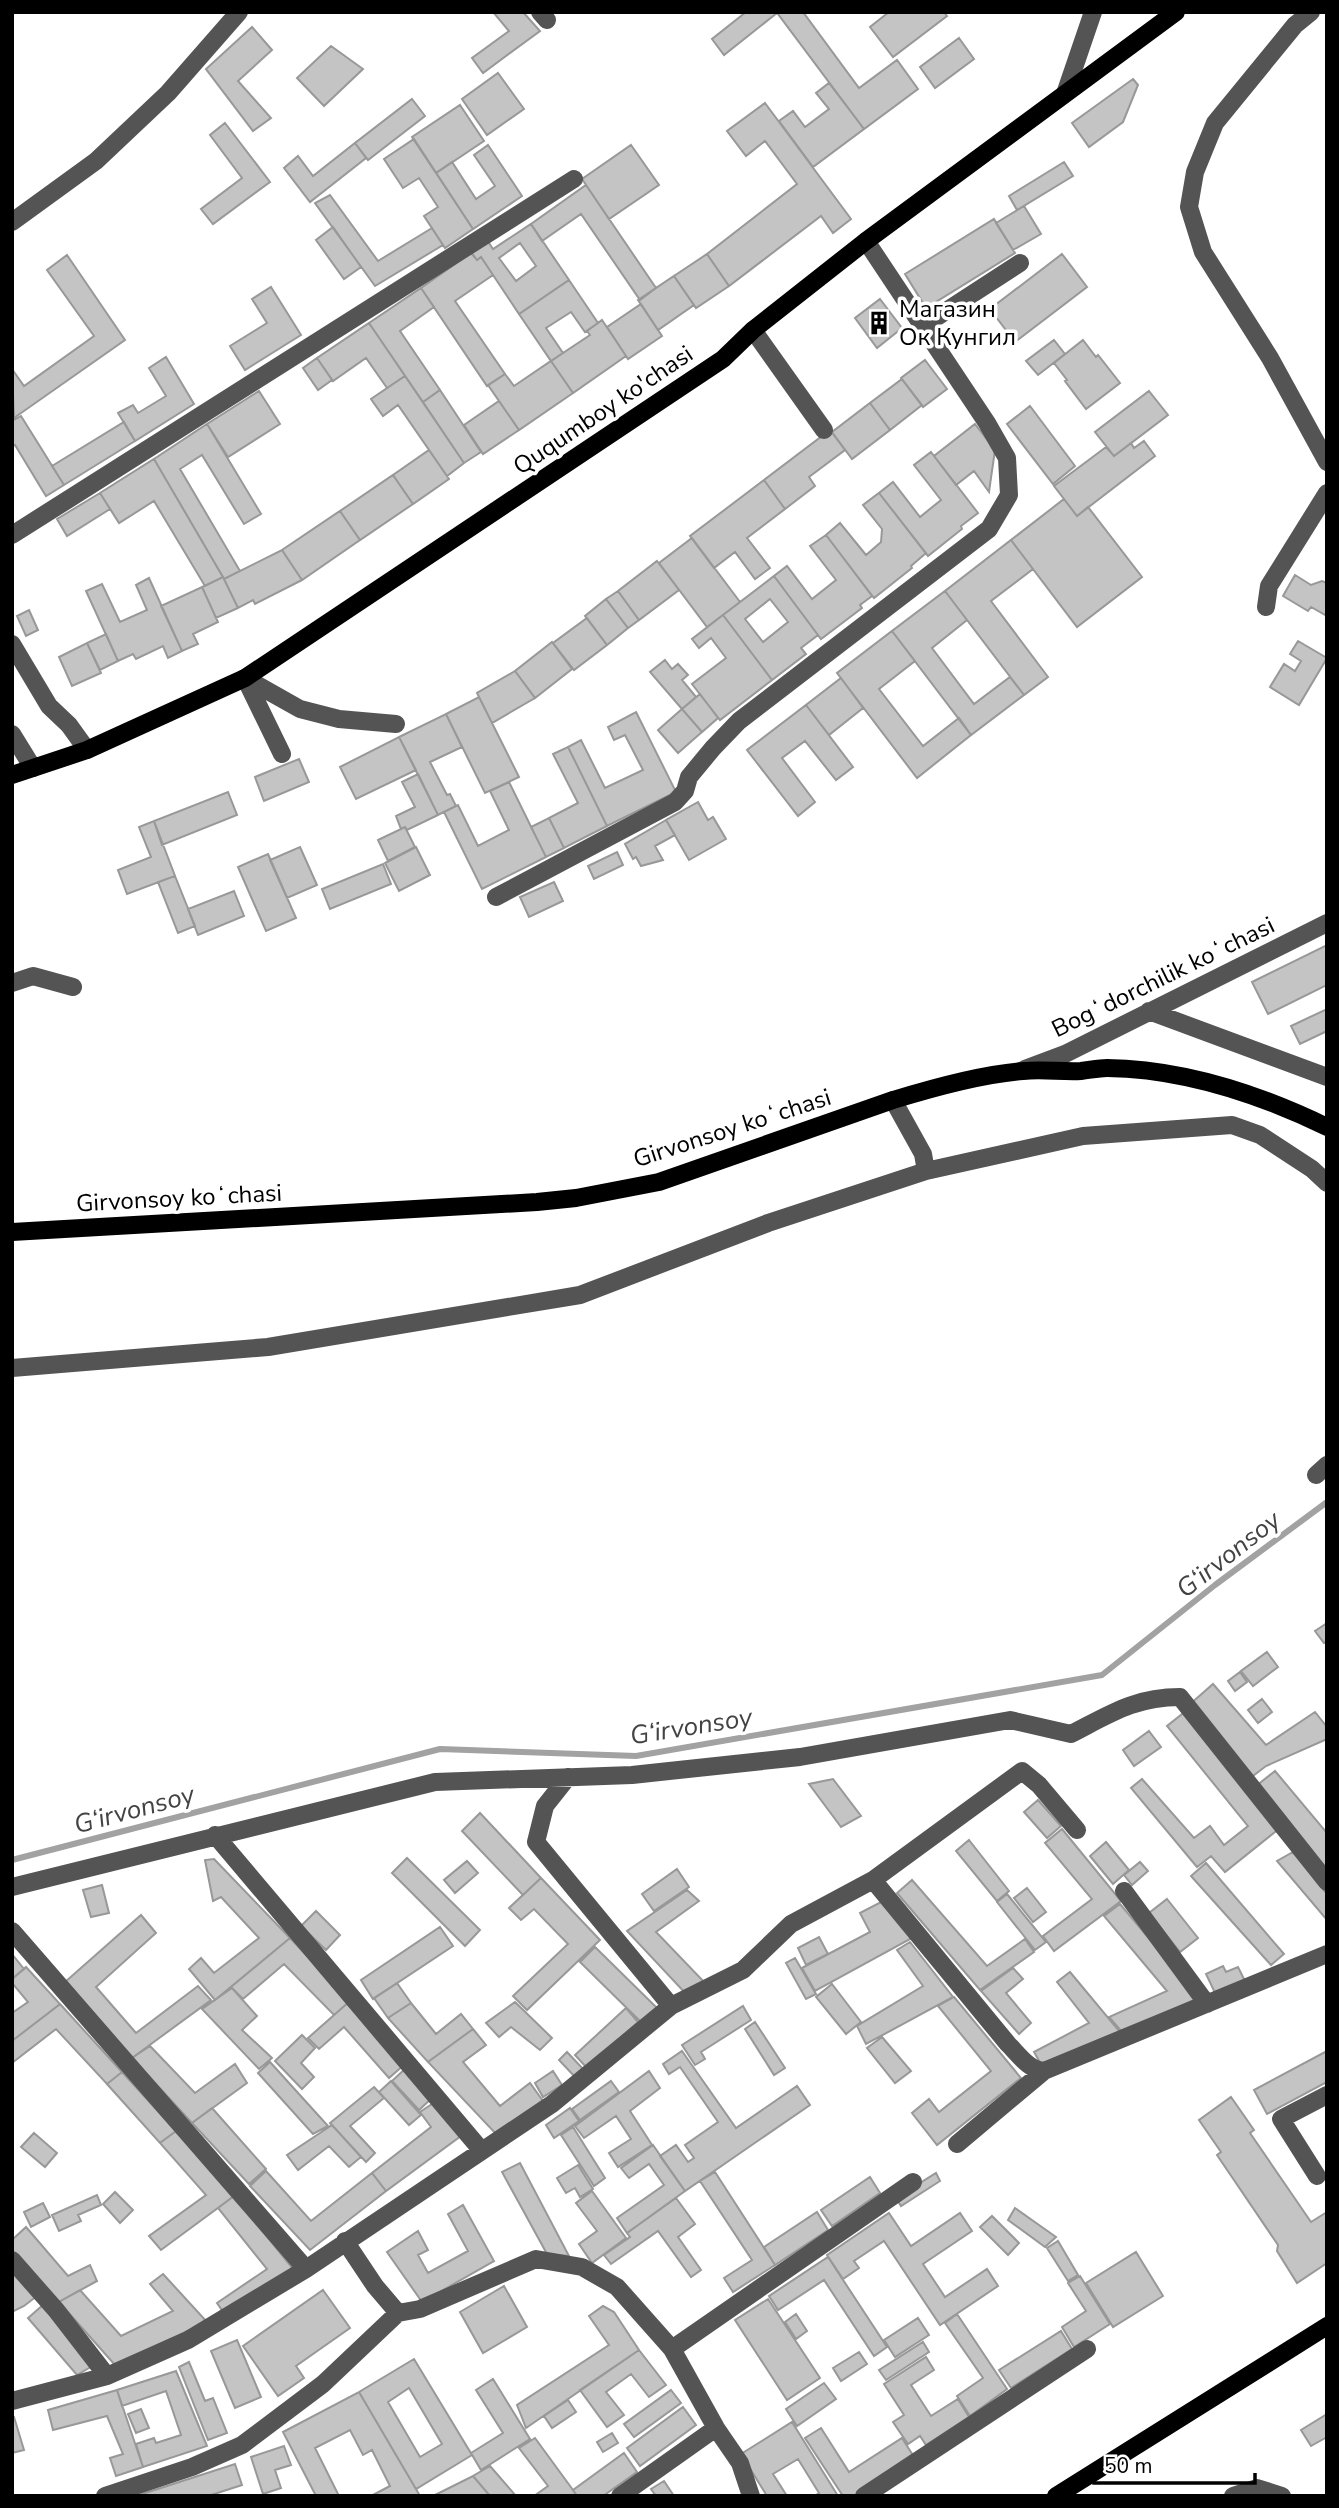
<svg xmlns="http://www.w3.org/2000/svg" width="1339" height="2508" viewBox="0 0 1339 2508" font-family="'Nunito Sans',sans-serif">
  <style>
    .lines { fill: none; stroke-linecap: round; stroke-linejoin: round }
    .stream { stroke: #a2a2a2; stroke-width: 6 }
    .building { fill: #c4c4c4; stroke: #989898; stroke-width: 2; fill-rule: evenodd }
    .minor { stroke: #545454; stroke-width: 18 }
    .major { stroke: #000; stroke-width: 18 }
    .labels { text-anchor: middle; stroke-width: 7; stroke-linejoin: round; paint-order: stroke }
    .poi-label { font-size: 24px; fill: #000; stroke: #fff; text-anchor: start }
    .street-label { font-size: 24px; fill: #000; stroke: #fff }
    .water-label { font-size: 26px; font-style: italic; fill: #434343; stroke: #fff }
  </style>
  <rect width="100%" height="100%" fill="#fff"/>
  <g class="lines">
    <path class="stream" d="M12,1860L440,1749L636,1756L1102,1675L1215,1585L1327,1502"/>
  </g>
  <path class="building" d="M493,12H523L540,31L483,73L472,58L509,31Z
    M746,12L777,13L724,55L712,39Z
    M780,12H803L859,88L897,60L918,89L864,129L778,14Z
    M889,12H944L947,16L893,57L870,27Z
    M252,27L272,50L238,81L271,118L253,131L206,69Z
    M959,38L974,59L935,88L920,67Z
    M331,46L363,69L324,106L297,78Z
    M498,73L524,109L487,135L462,99Z
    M1133,79L1138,85L1123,122L1089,147L1072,123Z
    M829,83L864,129L813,167L779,121L793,111L805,127L829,109L816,93Z
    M412,99L425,116L368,160L355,143Z
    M765,103L851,219L833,233L821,216L729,286L707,254L797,184L765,141L746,156L727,131Z
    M460,105L484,141L436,173L412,137Z
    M225,123L270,182L213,224L201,209L242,178L210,135Z
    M414,139L473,229L445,248L424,216L438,207L419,178L403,188L384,159Z
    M355,143L366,158L310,202L284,168L298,156L313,176Z
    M488,145L522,196L473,229L436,173L452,162L476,199L495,186L474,155Z
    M631,145L659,185L609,219L582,179Z
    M1064,162L1073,176L1017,210L1009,196Z
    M586,185L656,288L640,300L581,214L542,241L531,224Z
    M330,195L378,261L432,228L443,245L375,286L315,203Z
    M1024,206L1041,234L1013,250L996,223Z
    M994,219L1015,253L926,308L905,274Z
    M531,224L569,280L519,314L481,257L477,260L471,252L487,240L493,249ZM520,243L536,266L516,281L499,258Z
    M333,227L361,267L344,279L316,240Z
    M471,253L477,260L481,257L493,275L455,301L505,374L487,386L421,288Z
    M707,254L729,286L696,308L674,276Z
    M1062,254L1087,287L1015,342L990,309Z
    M67,255L125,340L14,418L12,369L24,386L94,336L47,270Z
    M674,276L694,305L658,330L638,300Z
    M569,280L598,323L585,332L571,312L546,328L563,353L551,361L519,314Z
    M271,287L301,335L245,370L230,346L267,323L252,299Z
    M421,288L434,307L400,331L440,390L423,402L369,323Z
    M880,299L902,328L877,348L855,318Z
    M641,304L662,336L628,359L607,327Z
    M602,320L626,356L573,393L551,361L590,335L587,331Z
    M369,323L405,376L387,388L366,358L333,381L317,358Z
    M1054,340L1065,354L1038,375L1026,361Z
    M1083,340L1096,357L1098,355L1120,383L1086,409L1065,381L1067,380L1054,363Z
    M166,357L194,404L135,441L118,413L133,405L138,413L166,396L149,368Z
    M317,358L332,380L318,390L303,368Z
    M925,360L947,389L923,407L901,378Z
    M551,361L573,393L519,430L488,385L505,374L514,386Z
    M405,376L464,463L447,476L398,405L383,416L371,399Z
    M902,379L922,405L890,430L870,403Z
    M440,390L481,452L464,463L423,402Z
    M259,391L280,424L228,457L207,424Z
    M1149,391L1168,415L1114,456L1095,432Z
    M499,401L519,430L483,454L464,425Z
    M870,403L890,430L852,459L832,432Z
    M1030,406L1075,466L1053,484L1007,424Z
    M21,416L64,485L46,496L15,445L12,446V421Z
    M124,422L135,441L64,485L52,466Z
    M207,424L261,514L244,524L202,455L180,469L240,571L224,579L154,459Z
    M975,424L995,450L989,492L974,471L956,485L934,456Z
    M830,430L845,450L809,477L815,486L785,509L764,480Z
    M1144,441L1155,456L1077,516L1054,486L1106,447L1114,456L1131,443L1134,448Z
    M429,450L449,479L413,504L393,475Z
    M931,452L978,513L961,526L962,529L928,556L879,493L893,482L920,517L941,500L914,465Z
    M154,459L223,577L205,586L154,501L119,523L100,493Z
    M393,475L413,504L360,540L340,511Z
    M764,480L785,509L747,538L770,568L755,579L735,552L714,568L690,536Z
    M100,493L110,509L67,536L57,519Z
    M879,493L926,553L911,566L912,568L874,598L826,535L840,523L866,555L881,542L882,529L863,505Z
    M1064,499L1077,516L1088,507L1142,577L1077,627L1011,540Z
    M340,511L360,540L302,580L282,550Z
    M826,535L872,596L860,605L862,608L821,639L774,576L787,566L812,599L836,580L810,546Z
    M692,538L740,602L707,627L659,563Z
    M1011,540L1033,569L991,601L1048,677L1024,695L945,591Z
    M282,550L302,580L255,604L253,600L238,608L224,579Z
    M657,561L679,590L639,620L618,591Z
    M1295,575L1311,585L1322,581L1327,583V616L1311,607L1308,611L1283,596Z
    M774,576L818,635L801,648L806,654L772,680L723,615ZM770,599L788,622L763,642L745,619Z
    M223,577L238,608L216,618L202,587Z
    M149,578L182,651L168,658L163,646L136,659L133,654L118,661L86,591L102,584L120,622L147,610L136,585Z
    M202,587L218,622L193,634L198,644L182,651L161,606Z
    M618,591L639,620L628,628L606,599Z
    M945,591L967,620L932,648L974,704L1010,677L1024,695L971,735L892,631Z
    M606,599L628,628L607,645L585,616Z
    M29,610L38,630L26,636L17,616Z
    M723,615L772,680L720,720L692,684L726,658L711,638L699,648L692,639Z
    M587,618L607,645L574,670L553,643Z
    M892,631L915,661L879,689L923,746L959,718L971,735L917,778L837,673Z
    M106,634L118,661L100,670L87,643Z
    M1298,641L1327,658L1299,705L1270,687L1284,664L1295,671L1301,661L1290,654Z
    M552,642L572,669L535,698L515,671Z
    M87,643L101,673L72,686L59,657Z
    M665,660L672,669L678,664L688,675L682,680L696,697L682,709L650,672Z
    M515,671L535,698L492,723L477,693Z
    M841,678L863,708L829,735L806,705Z
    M700,694L718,718L702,732L682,709Z
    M479,697L519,777L485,793L446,714Z
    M806,705L853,767L836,780L805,741L782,758L815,802L798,816L747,750Z
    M682,709L702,732L678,753L658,730Z
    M636,712L676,792L607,826L568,747L581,740L605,788L643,770L625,735L614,740L608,727Z
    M446,714L462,747L430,762L447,795L450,794L456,806L438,815L399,737Z
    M399,737L416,770L356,799L340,767Z
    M568,747L607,826L564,848L549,818L578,803L553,754Z
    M299,759L309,782L264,801L255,777Z
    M418,774L438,815L407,830L405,827L401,829L396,816L415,807L402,782Z
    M509,782L546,857L482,889L444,812L458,805L478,846L509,830L490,791Z
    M228,792L237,815L162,845L154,821Z
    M698,802L708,820L713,817L726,839L689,860L666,820Z
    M549,818L564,848L546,857L531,827Z
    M666,820L675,835L655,846L663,860L641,866L636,857L633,859L625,844Z
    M154,821L175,876L127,894L118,870L151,857L139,827Z
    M405,827L415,847L388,861L378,840Z
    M300,847L317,885L287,898L270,860Z
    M416,847L430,875L399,891L385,863Z
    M617,852L623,865L594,879L588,866Z
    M268,854L296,918L266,931L238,867Z
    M383,864L391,884L330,909L322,889Z
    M175,876L195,926L178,933L158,882Z
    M554,882L563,901L529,917L520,897Z
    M234,891L244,916L198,935L188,909Z
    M1327,945V985L1268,1014L1252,982Z
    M1327,1009V1031L1300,1044L1291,1026Z
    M1327,1623V1642L1324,1643L1315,1631Z
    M1267,1652L1278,1667L1253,1686L1241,1671Z
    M1240,1672L1247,1682L1235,1691L1228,1681Z
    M1213,1684L1266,1745L1315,1712L1327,1727V1739L1266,1766L1249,1779L1189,1705Z
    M1262,1699L1272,1712L1258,1723L1248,1710Z
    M1186,1711L1280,1828L1225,1872L1211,1856L1197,1867L1131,1788L1142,1779L1194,1838L1210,1826L1224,1845L1248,1826L1167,1726Z
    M1149,1731L1161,1747L1134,1766L1123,1750Z
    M1275,1771L1327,1833V1878L1256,1786Z
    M833,1779L861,1816L841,1827L809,1784Z
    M1038,1800L1061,1826L1047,1838L1024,1812Z
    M480,1813L541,1878L523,1895L462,1831Z
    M1062,1829L1121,1901L1054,1951L1043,1936L1092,1899L1045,1843Z
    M969,1840L1009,1891L997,1901L956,1851Z
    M1106,1842L1129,1870L1113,1884L1090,1856Z
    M1293,1852L1327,1894V1920L1277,1861Z
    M407,1858L480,1930L465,1946L392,1873Z
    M214,1859L290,1938L215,2000L189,1969L201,1958L214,1973L259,1938L221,1897L213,1901L205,1860Z
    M467,1861L478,1873L455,1893L444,1880Z
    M1140,1862L1148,1871L1132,1885L1124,1875Z
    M1206,1863L1284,1954L1271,1965L1191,1876Z
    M677,1869L689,1887L654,1911L642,1894Z
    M541,1878L600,1940L527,2010L513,1996L568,1944L534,1909L521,1920L509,1908Z
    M912,1880L987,1966L1025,1939L1034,1952L980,1990L897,1893Z
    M102,1885L109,1913L91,1917L83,1890Z
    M1027,1888L1046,1912L1033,1922L1014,1898Z
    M687,1890L699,1901L656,1932L707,1985L688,1996L627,1931Z
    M1007,1894L1046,1942L1035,1950L997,1902Z
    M1167,1899L1198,1938L1180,1952L1149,1913Z
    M883,1901L912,1938L815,1991L802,1968L870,1932L860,1913Z
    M1120,1904L1199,1998L1122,2032L1109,2017L1167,1991L1104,1916Z
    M316,1911L340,1935L326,1950L301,1926Z
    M141,1915L156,1933L96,1987L136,2033L198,1986L211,2000L132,2058L65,1982Z
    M440,1927L453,1946L373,1999L361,1980Z
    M819,1937L828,1954L806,1965L798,1948Z
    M290,1938L350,2001L334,2015L284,1964L243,1999L231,1987Z
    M910,1942L953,1997L866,2044L857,2026L923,1986L897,1950Z
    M595,1947L657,2008L642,2023L580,1962Z
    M12,1954L24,1969L12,1979Z
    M795,1958L816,1994L806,1999L786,1963Z
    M1223,1966L1226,1972L1238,1967L1246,1983L1217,1997L1206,1974Z
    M26,1967L60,2004L12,2041V2013L28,2002L12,1983V1979Z
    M1013,1968L1023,1979L1006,1993L1031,2023L1019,2034L981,1991Z
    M1070,1972L1120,2032L1042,2066L1034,2052L1089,2023L1057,1982Z
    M397,1983L411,2003L388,2018L374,1998Z
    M832,1984L861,2022L846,2034L816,1997Z
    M232,1988L257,2016L242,2030L272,2058L259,2069L202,2009Z
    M954,1997L1021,2078L937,2145L912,2113L929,2099L939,2112L991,2071L938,2006Z
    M350,2001L405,2064L389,2078L344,2027L319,2049L308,2038Z
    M515,2002L552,2038L540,2050L511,2027L499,2037L486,2023Z
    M411,2003L436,2034L461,2014L473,2029L428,2062L388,2018Z
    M60,2004L122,2072L107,2084L56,2029L12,2063V2041Z
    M743,2006L751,2020L701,2052L705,2059L695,2065L682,2045Z
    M626,2008L638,2022L587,2068L575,2055Z
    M755,2022L785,2068L774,2075L745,2029Z
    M473,2029L486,2045L463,2062L500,2106L530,2083L543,2101L497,2135L428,2062Z
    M302,2035L315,2048L301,2063L314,2077L302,2089L275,2061Z
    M882,2037L911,2071L895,2083L867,2048Z
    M150,2046L195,2093L235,2064L247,2083L192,2123L132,2058Z
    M682,2051L736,2128L797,2086L810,2105L685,2191L660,2156L676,2145L688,2162L694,2158L685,2145L718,2122L680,2067L669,2074L663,2064Z
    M1327,2051V2082L1267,2114L1254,2090Z
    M567,2052L584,2070L576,2078L559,2060Z
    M270,2062L328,2126L313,2134L258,2073Z
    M406,2068L433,2097L419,2110L392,2081Z
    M553,2071L562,2085L543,2097L535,2083Z
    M649,2071L660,2088L630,2111L652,2145L618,2167L609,2153L631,2139L616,2116L584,2138L575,2126Z
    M122,2072L176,2131L160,2143L107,2084Z
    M391,2081L421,2115L409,2125L379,2092Z
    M611,2081L619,2092L580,2120L572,2109Z
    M374,2087L384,2098L350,2126L375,2153L366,2162L330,2123Z
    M1231,2097L1254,2130L1250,2133L1311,2222L1327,2212V2263L1297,2283L1277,2251L1278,2245L1217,2155L1221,2152L1199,2120Z
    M438,2100L465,2133L386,2191L372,2173L431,2127L420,2112Z
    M212,2108L266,2169L249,2184L192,2123Z
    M570,2108L579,2121L554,2138L546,2125Z
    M332,2125L361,2157L349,2167L329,2146L298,2170L287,2155Z
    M573,2127L605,2178L594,2186L561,2135Z
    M176,2131L234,2196L161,2250L149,2236L206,2195L160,2143Z
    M34,2133L57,2153L45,2167L21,2147Z
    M653,2145L685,2191L627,2233L617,2218L664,2185L649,2164L629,2178L621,2168Z
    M520,2163L569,2256L547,2254L502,2172Z
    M578,2165L593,2189L580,2197L575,2188L566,2193L557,2178Z
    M266,2171L311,2221L372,2173L386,2191L310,2250L250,2186Z
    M715,2172L775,2265L733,2292L724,2278L752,2260L700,2181Z
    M936,2173L940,2181L901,2206L896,2198Z
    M870,2177L880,2193L832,2226L821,2210Z
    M592,2191L626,2238L592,2263L579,2244L597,2231L576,2203Z
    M115,2192L133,2210L120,2223L103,2204Z
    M97,2195L101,2205L78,2215L81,2221L59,2231L52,2215Z
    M234,2196L294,2270L226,2316L217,2303L267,2269L218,2208Z
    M676,2198L695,2224L678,2237L701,2270L691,2277L658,2231L611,2264L604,2255L630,2237L627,2233Z
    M43,2203L50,2217L31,2227L24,2212Z
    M463,2205L494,2261L422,2302L387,2252L418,2231L428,2250L418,2255L428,2273L468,2251L448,2214Z
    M1015,2208L1056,2237L1045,2247L1008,2220Z
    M817,2212L828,2230L775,2265L764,2247Z
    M889,2213L911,2246L960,2213L972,2231L923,2264L945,2297L987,2269L998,2286L940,2325L884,2241L854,2261L859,2268L843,2279L827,2255Z
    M992,2216L1019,2243L1008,2255L980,2227Z
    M26,2227L68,2276L90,2265L97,2281L57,2303L12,2255V2240Z
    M1058,2241L1078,2275L1068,2281L1047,2248Z
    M1136,2252L1163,2296L1113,2327L1086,2283Z
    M828,2257L887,2347L874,2356L824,2280L778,2310L769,2296Z
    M12,2269L37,2296L24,2306L12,2312Z
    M163,2274L207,2322L115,2365L59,2302L80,2290L121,2336L173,2311L150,2284Z
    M1080,2276L1110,2324L1074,2347L1062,2327L1086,2311L1068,2283Z
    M504,2286L527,2327L483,2353L460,2312Z
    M323,2290L350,2328L296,2366L304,2378L278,2396L243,2346Z
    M768,2299L820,2378L787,2400L735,2320Z
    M43,2305L94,2365L77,2375L28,2318Z
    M603,2306L614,2312L639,2350L526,2428L517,2405L609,2345L589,2316Z
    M796,2314L807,2331L796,2339L785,2322Z
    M957,2314L1007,2389L970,2416L957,2396L983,2378L945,2323Z
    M918,2318L929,2335L895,2357L884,2340Z
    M1061,2331L1072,2349L1011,2388L999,2370Z
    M237,2340L261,2397L235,2408L211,2351Z
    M923,2342L929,2352L886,2380L879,2370Z
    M639,2350L666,2385L649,2397L631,2374L606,2392L624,2415L607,2427L580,2390Z
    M859,2352L867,2364L841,2381L833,2368Z
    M926,2357L934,2370L911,2385L931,2416L958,2399L969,2417L926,2445L920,2436L908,2444L893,2422L904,2415L884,2384Z
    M414,2359L472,2455L416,2489L359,2392ZM409,2388L442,2444L420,2457L388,2402Z
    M189,2362L205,2401L213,2398L227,2433L208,2440L179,2367Z
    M176,2371L207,2446L143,2467L136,2444L154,2438L156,2443L181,2435L166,2391L122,2406L117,2390Z
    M493,2379L530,2439L481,2470L471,2453L503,2433L476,2390Z
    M824,2383L836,2399L797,2426L786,2409Z
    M117,2390L143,2467L116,2476L110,2458L123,2454L107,2416L53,2430L48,2410Z
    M671,2390L681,2403L634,2437L624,2424Z
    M359,2392L416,2489L420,2496H371L390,2486L372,2450L363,2455L350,2430L315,2448L339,2496H316L283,2432Z
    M568,2400L576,2412L552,2428L544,2416Z
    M683,2407L696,2425L640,2466L627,2448Z
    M141,2409L149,2428L136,2433L128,2414Z
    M1327,2414V2437L1311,2446L1301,2430Z
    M12,2417H14L24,2450L12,2453Z
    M792,2422L838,2496H815L819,2493L798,2459L773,2474L787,2496H767L741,2454Z
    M821,2428L849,2472L902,2438L914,2457L855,2496H843L805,2438Z
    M612,2433L618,2443L603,2452L597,2442Z
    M535,2438L573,2490L577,2496H534L548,2486L519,2448Z
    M284,2446L291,2465L275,2470L281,2488L263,2494L251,2457Z
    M624,2453L637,2472L603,2496H577L573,2490Z
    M235,2464L242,2485L208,2496H136Z
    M490,2466L516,2496H490L473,2476Z
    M473,2476L490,2496H433Z
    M664,2481L674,2496H656L651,2489Z"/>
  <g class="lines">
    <path class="minor" d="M540,12L547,20
      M1311,12L1295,25L1215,123L1195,172L1189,207L1203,252L1270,358L1327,462
      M1066,91L1093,12
      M12,222L96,161L168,93L239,12
      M923,326L1020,263
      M753,330L824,430
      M12,535L574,179
      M1266,607L1269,586L1327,493
      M12,644L49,706L69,725L87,750
      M245,678L300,709L339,719L396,724
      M245,678L282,754
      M12,734L33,768
      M496,897L675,802L685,791L689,777L713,748L739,721L989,529L1009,495L1007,458L987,423L866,241
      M12,983L33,976L73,987
      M1149,1011L1327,1077
      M1025,1069L1065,1054L1327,923
      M926,1171L1083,1136L1232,1125L1260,1135L1312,1169L1327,1183
      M12,1368L268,1347L580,1295L768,1223L926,1171L923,1154L893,1100
      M1316,1475L1327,1465
      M568,1777L545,1806L536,1842L671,2006
      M215,1835L482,2151
      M873,1880L1008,2044C1019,2055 1029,2070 1044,2071L1327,1954
      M12,1887L435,1782L632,1775L800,1757L1010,1720L1071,1734C1110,1714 1135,1697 1180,1697L1327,1882
      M1124,1891L1207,2004
      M12,1931L306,2269
      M957,2144L1044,2071
      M1317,2176L1281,2119L1327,2095
      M345,2241L375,2286L398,2313L420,2309L536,2259L582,2267L617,2287L672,2349L716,2428L740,2463L751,2496
      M12,2260L56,2310L107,2376
      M672,2349L913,2182
      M12,2401L107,2376L188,2340L306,2269L552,2104L671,2006L743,1970L791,1924L873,1880L1022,1771L1039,1785L1077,1830
      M105,2496L192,2467L242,2445L323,2384L398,2313
      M620,2496L716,2428
      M864,2496L1087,2349
      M1233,2496L1257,2488L1282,2496"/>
    <path class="major" d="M12,775L87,750L245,678L723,359L753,330L866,241L1176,12
      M12,1232L537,1202L576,1198L659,1182L893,1100C932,1088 982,1074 1023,1071C1042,1069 1062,1072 1081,1071C1090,1070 1099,1068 1107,1068C1183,1069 1259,1094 1327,1127
      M1056,2496L1327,2326"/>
  </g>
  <defs>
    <g id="building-bare" transform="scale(1.89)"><path d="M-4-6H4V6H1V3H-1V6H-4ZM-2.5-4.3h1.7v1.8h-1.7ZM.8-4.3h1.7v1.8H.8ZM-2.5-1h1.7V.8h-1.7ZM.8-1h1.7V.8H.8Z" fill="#000" stroke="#fff" stroke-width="2.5" paint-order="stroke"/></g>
  </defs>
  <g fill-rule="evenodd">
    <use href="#building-bare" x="879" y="323"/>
  </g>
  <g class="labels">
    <g class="poi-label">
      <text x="899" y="317">Магазин<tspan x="899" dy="28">Ок Кунгил</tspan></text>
    </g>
    <g class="street-label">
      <text transform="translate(603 410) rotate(-34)" y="8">Ququmboy ko'chasi</text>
      <text transform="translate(1163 977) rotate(-26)" y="8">Bogʻdorchilik koʻchasi</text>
      <text transform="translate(732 1128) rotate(-18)" y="8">Girvonsoy koʻchasi</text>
      <text transform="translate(179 1198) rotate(-3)" y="8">Girvonsoy koʻchasi</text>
    </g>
    <g class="water-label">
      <text transform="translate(1228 1554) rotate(-38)" y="9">G‘irvonsoy</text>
      <text transform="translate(691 1726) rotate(-9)" y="9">G‘irvonsoy</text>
      <text transform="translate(134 1809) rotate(-15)" y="9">G‘irvonsoy</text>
    </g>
  </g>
  <rect width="1339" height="2508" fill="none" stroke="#000000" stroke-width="28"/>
  <path d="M1094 2473v10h161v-10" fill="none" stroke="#000000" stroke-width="3.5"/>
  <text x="1104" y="2473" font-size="21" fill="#000000" stroke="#ffffff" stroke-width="5" paint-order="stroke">50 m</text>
</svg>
